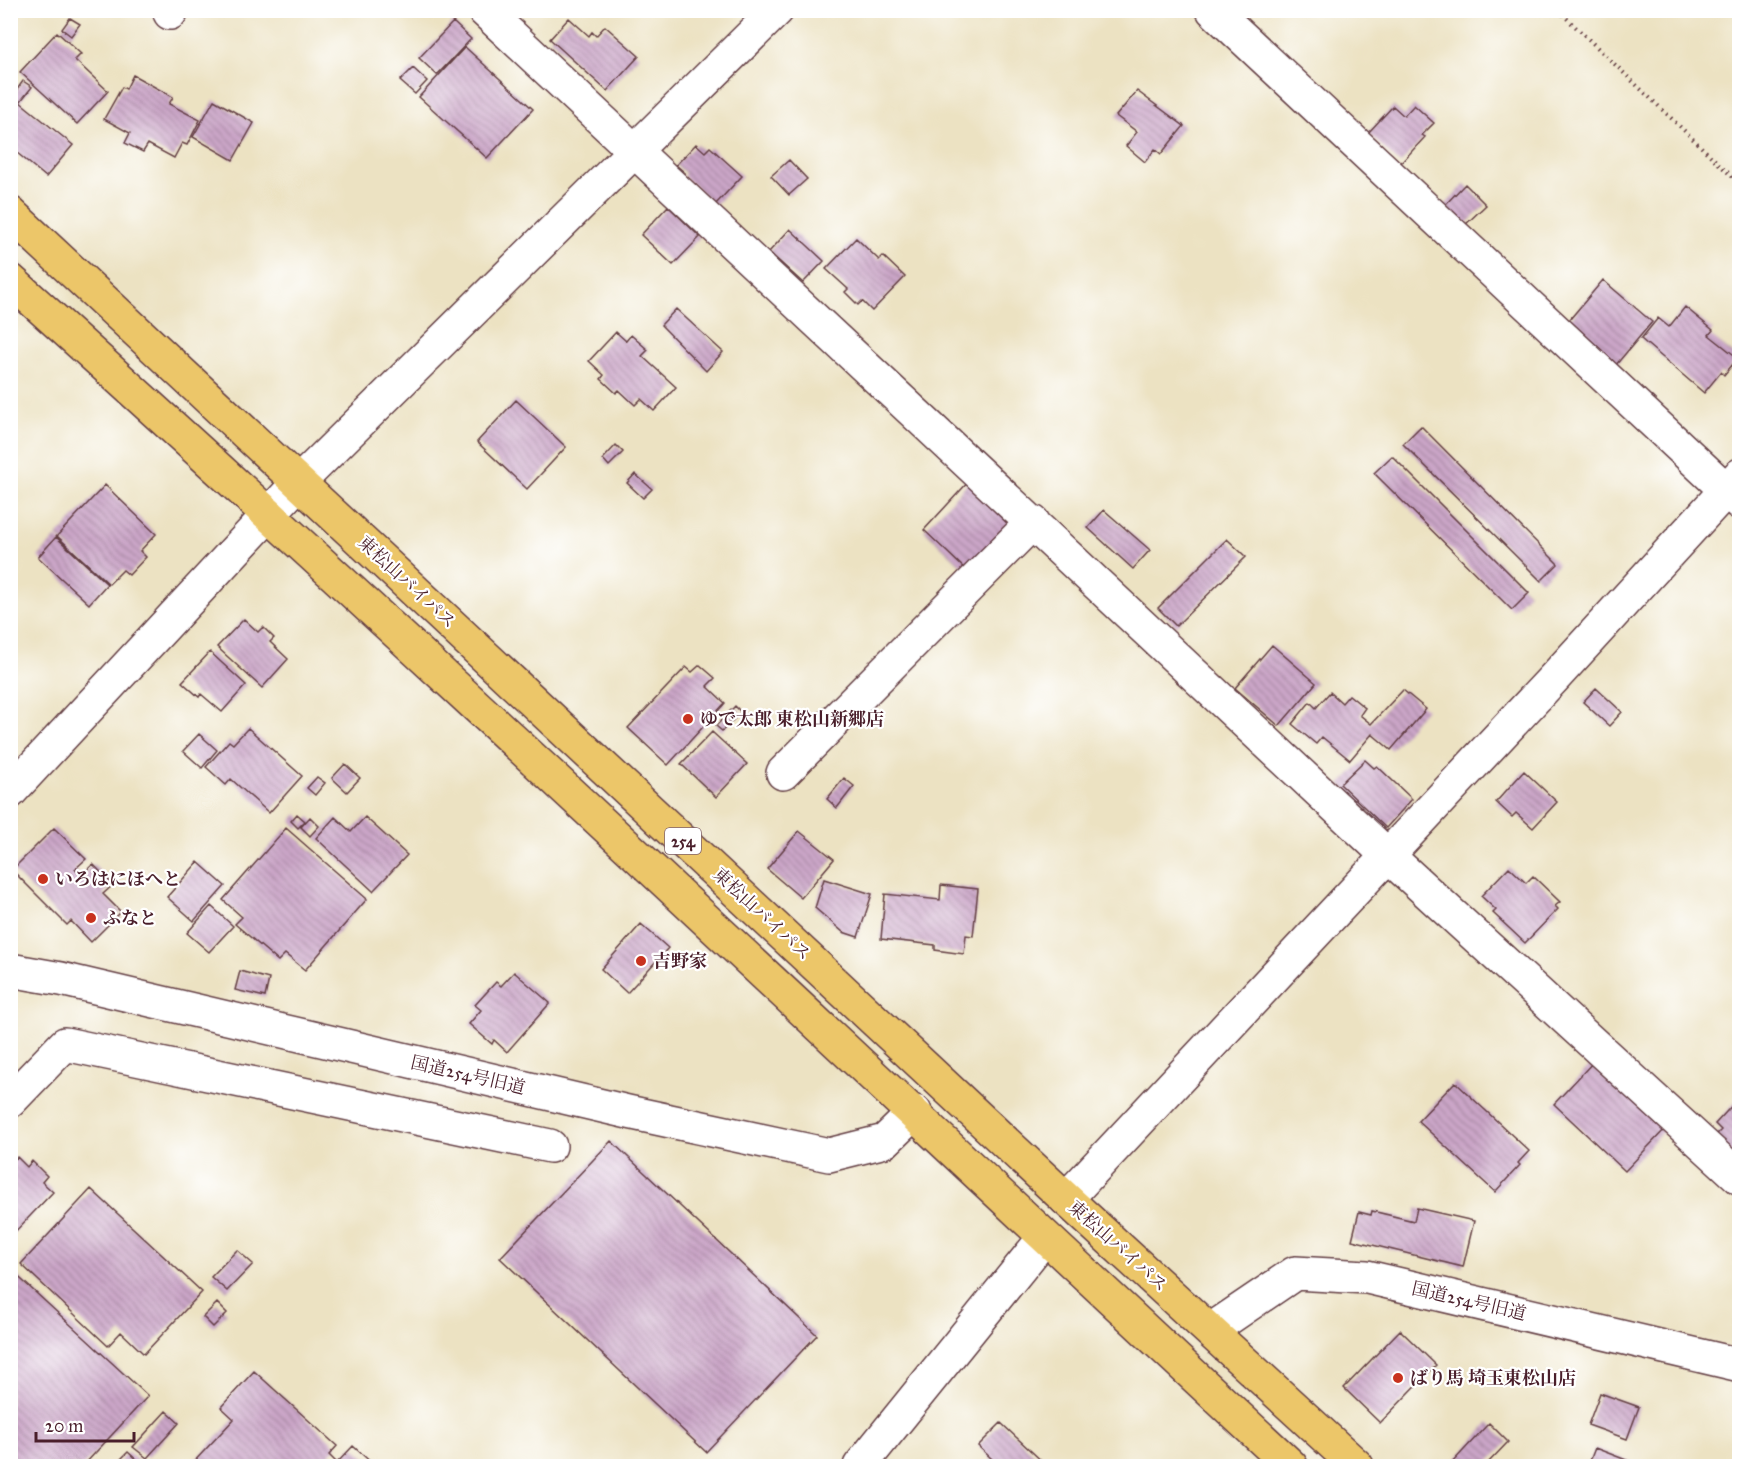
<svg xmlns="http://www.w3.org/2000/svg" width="1750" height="1477" viewBox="0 0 1750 1477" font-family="'IM FELL Great Primer','Noto Serif JP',serif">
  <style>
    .building { fill: url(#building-back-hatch) }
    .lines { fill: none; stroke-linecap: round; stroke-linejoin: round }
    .minor-casing { stroke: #623c42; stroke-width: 36 }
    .highway-casing { stroke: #623c42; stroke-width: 36 }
    .path { stroke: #623c42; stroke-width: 4; stroke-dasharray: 1.5 4.5; stroke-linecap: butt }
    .minor { stroke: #fff; stroke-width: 33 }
    .highway { stroke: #ecc669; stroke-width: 33 }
    .poi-dot { fill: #c8321e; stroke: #fff; stroke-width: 2 }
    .labels { text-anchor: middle; stroke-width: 4.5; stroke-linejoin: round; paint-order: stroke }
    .shield { fill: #fff; stroke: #80626b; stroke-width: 1.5 }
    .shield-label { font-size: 16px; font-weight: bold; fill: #4a1f2b }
    .street-label { font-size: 18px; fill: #4a1f2b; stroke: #fff }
    .poi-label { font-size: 18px; font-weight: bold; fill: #4a1f2b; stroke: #fff; text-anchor: start }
  </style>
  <defs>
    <pattern id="building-back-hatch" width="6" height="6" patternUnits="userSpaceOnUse" patternTransform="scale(1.5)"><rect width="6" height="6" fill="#cba6c8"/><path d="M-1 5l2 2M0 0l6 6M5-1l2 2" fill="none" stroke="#a787a3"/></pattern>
  </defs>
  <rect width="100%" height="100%" fill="#fff"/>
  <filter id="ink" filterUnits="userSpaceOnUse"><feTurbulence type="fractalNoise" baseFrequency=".0167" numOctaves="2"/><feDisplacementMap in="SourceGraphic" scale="12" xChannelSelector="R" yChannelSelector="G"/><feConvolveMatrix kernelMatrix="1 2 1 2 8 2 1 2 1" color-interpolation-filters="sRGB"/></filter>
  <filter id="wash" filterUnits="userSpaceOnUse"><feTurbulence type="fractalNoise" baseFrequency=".008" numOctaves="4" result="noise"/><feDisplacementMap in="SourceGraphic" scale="24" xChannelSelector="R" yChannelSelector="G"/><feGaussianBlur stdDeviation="1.35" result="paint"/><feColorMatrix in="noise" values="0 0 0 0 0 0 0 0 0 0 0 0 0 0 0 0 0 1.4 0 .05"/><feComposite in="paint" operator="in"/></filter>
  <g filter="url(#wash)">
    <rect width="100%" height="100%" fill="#ece2c2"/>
    <g id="blocks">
      <path class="building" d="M70,18L80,24L71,36L62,29Z
        M569,18L589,36L592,32L596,36L605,26L639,56L607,91L550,39Z
        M453,22L471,39L437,75L419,58Z
        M57,32L81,54L75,60L108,91L77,124L20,72Z
        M465,47L533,109L487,158L419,97Z
        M413,68L427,81L415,94L400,81Z
        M133,75L173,97L169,104L200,120L187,145L182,143L174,158L148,144L143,152L125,143L130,133L104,119L122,87L126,89Z
        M23,81L32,87L20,102L73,145L46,177L10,147V107L18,99L13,95Z
        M1137,91L1184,126L1161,154L1155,149L1145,162L1126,146L1137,132L1116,116Z
        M214,100L254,123L233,160L193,137Z
        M1414,105L1434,123L1422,135L1425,137L1400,164L1368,133L1393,106L1404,116Z
        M696,144L705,152L710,147L742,176L715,205L683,176L685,173L676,165Z
        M789,160L807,179L789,195L771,176Z
        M1465,184L1486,205L1464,226L1444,206Z
        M668,206L700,237L673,265L641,235Z
        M790,229L824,261L803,283L769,252Z
        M856,238L879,260L883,256L905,277L872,311L862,301L858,305L845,292L848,289L826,269Z
        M1603,280L1652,322L1615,366L1565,325Z
        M1685,307L1713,330L1709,335L1738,358L1724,375L1721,372L1704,393L1641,339L1658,318L1669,327Z
        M676,309L723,352L706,371L661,325Z
        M616,332L626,341L631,335L648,350L642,356L676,387L654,411L641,399L635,405L619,390L616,393L601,379L604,375L589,361Z
        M516,400L566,447L527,489L477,442Z
        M1421,426L1558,564L1541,581L1403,444Z
        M616,445L623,452L609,466L603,459Z
        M1392,456L1529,593L1512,610L1374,473Z
        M635,474L652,489L643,498L627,483Z
        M971,479L1016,521L968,572L924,530Z
        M105,485L156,534L140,551L146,557L129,575L123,570L109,584L57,536Z
        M1104,510L1150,550L1133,569L1088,528Z
        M56,537L107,584L89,604L38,557Z
        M1227,539L1246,557L1176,626L1158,608Z
        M244,619L258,632L263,627L274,638L270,642L288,659L262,688L217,647Z
        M1272,645L1316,683L1279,726L1235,688Z
        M210,652L246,685L222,712L201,694L199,697L182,682Z
        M700,665L715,678L707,686L725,703L668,765L628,728L686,667L692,672Z
        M1596,688L1622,712L1609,726L1583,702Z
        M1403,690L1426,709L1391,750L1372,734L1350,760L1322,737L1316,744L1292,724L1310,702L1316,708L1330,692L1342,703L1349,695L1365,708L1360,715L1371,724Z
        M735,706L741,712L722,731L716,726Z
        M248,728L302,776L269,813L231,779L226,785L206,767L229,741L233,744Z
        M712,732L747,764L716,797L681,764Z
        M199,734L217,750L202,768L183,751Z
        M1365,760L1374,768L1377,766L1412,799L1386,828L1340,784Z
        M345,764L360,778L347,792L332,778Z
        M1524,771L1557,802L1533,828L1516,813L1512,817L1496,802Z
        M317,777L325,783L315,795L307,788Z
        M844,778L854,786L837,808L827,799Z
        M297,814L305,821L298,828L291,821Z
        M310,817L319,826L310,836L301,827Z
        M335,817L351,832L365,817L407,855L373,891L316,838Z
        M54,828L86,859L75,869L81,876L93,864L113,885L103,894L121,912L91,942L71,921L67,925L12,870Z
        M286,828L367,899L305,970L285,954L278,961L235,924L242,917L223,900Z
        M799,831L834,859L801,898L767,869Z
        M198,862L225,886L194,921L167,897Z
        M1509,867L1526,883L1533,876L1560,902L1555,906L1558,909L1525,943L1493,913L1496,910L1481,896Z
        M824,879L872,894L858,937L843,932L815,908Z
        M941,885L978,889L973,936L966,935L964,954L935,950V945L881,939L885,894L940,900Z
        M211,906L233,926L209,952L187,933Z
        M641,924L668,948L627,993L601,969Z
        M240,971L269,979L265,997L235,990Z
        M514,972L550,1003L507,1052L494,1040L492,1044L469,1024L481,1010L475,1005L496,982L501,986Z
        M1595,1060L1667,1127L1625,1171L1554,1104Z
        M1455,1082L1529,1151L1518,1163L1520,1165L1495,1192L1418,1121Z
        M1740,1097V1166L1711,1140L1721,1130L1715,1124Z
        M611,1141L817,1335L706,1452L500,1258Z
        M17,1157L27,1167L32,1161L47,1176L42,1182L53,1192L10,1237V1164Z
        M91,1189L202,1292L144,1354L121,1332L108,1346L21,1264Z
        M1417,1208L1474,1221L1463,1267L1352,1240L1359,1212L1371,1215L1372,1211L1414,1221Z
        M237,1250L253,1264L227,1291L211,1277Z
        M10,1269L148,1396L83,1466H10Z
        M217,1303L227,1313L213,1327L203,1317Z
        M1400,1330L1436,1365L1380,1423L1344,1388Z
        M254,1371L337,1446L329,1455L337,1463L353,1446L375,1466H190L234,1419L221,1407Z
        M1600,1393L1639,1407L1627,1439L1588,1425Z
        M166,1411L179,1423L147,1458L133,1447Z
        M1001,1423L1047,1466H985L992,1459L978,1446Z
        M1489,1423L1508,1442L1485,1466H1452L1450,1465Z
        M1595,1448L1642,1466H1588Z
        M128,1452L141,1464L139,1466H126L120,1460Z"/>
    </g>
  </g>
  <g filter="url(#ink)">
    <use href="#blocks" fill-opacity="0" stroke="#623c42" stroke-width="1.5"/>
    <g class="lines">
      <g class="minor-casing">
        <path id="minor" d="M484,10L1387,855L1740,1178
          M1213,10L1740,503
          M170,13L172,10
          M783,773L1033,522
          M10,792L300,481L777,10
          M10,970L61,979L628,1112L829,1155L885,1141L915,1112
          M10,1101L65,1044L550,1146
          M1066,1199L1554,678L1740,475
          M1211,1330L1295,1273L1367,1277L1740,1365
          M860,1466L1045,1237"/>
      </g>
      <g class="highway-casing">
        <path id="highway" d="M10,213L1066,1199L1357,1466
          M10,280C443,669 865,1070 1291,1466"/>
      </g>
      <path class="path" d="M1558,10L1740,184"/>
      <use href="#minor" class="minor"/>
      <use href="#highway" class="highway"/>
    </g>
  </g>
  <g class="poi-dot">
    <circle cx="688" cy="719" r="6"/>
    <circle cx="43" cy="879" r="6"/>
    <circle cx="91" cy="918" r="6"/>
    <circle cx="641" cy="961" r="6"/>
    <circle cx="1398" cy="1378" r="6"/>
  </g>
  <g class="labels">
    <rect class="shield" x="665" y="828" width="36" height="26" rx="4.5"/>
    <g class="shield-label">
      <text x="683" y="847">254</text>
    </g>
    <g class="street-label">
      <text transform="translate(407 582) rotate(43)" y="6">東松山バイパス</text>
      <text transform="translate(762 914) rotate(43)" y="6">東松山バイパス</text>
      <text transform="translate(468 1075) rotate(13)" y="6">国道254号旧道</text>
      <text transform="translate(1118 1246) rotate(42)" y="6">東松山バイパス</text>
      <text transform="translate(1469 1301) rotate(13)" y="6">国道254号旧道</text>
    </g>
    <g class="poi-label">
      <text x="700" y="725">ゆで太郎 東松山新郷店</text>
      <text x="55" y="885">いろはにほへと</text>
      <text x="103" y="924">ふなと</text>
      <text x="653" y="967">吉野家</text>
      <text x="1410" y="1384">ばり馬 埼玉東松山店</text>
    </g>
  </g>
  <rect width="1750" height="1477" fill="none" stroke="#fff" stroke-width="36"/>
  <path d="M36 1432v9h98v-9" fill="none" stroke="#4a1f2b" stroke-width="3"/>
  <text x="45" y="1432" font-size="18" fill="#4a1f2b" stroke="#ffffff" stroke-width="4.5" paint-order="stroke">20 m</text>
</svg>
